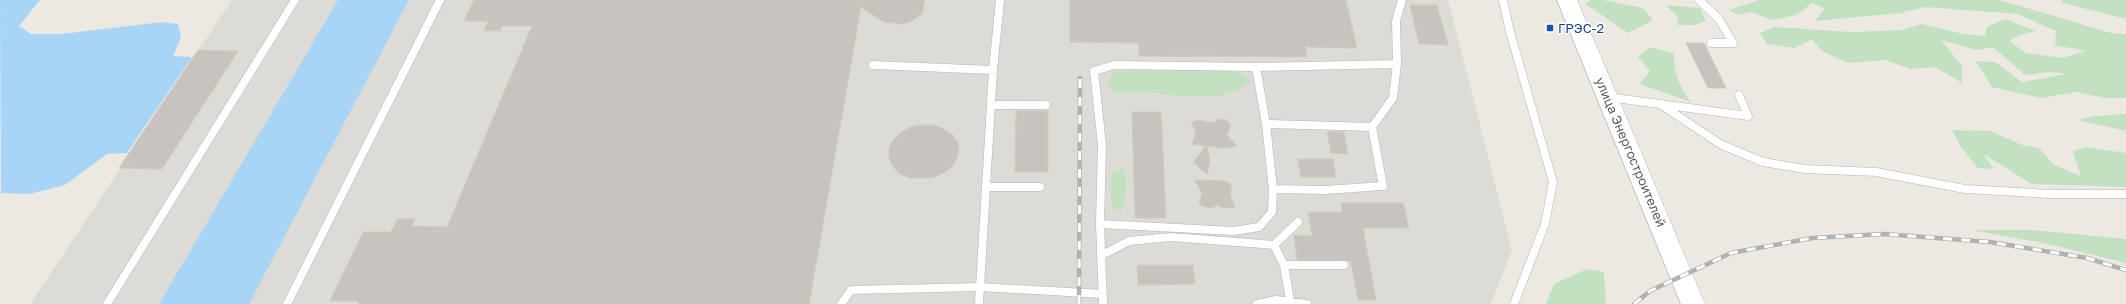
<svg xmlns="http://www.w3.org/2000/svg" width="2126" height="304" viewBox="0 0 2126 304" font-family="'Golos Text',sans-serif">
  <style>
    .industrial { fill: #dddbd6 }
    .green { fill: #c1e1c1 }
    .water { fill: #a8d5f6 }
    .building { fill: #c7c4bf; stroke: #d0cbc1 }
    .lines { fill: none; stroke-linecap: round; stroke-linejoin: round }
    .service-casing { stroke: #b2b4b8; stroke-width: 9 }
    .secondary-casing { stroke: #b4b6bb; stroke-width: 1 }
    .service { stroke: #fff; stroke-width: 8 }
    .secondary { fill: #fff; fill-rule: evenodd }
    .rail-casing { stroke: #b0b1b1; stroke-width: 4.5 }
    .rail { stroke: #fff; stroke-width: 3; stroke-dasharray: 9; stroke-linecap: butt }
    .transit-dot { fill: #1a4fb4; stroke: #fff; stroke-width: 1.5 }
    .labels { text-anchor: middle; stroke-width: 3; stroke-linejoin: round; paint-order: stroke }
    .transit-label { font-size: 13px; fill: #164399; stroke: #fff; text-anchor: start }
    .street-label { font-size: 13px; fill: #5a5e61; stroke: #fff }
  </style>
  <rect width="100%" height="100%" fill="#ece9e2"/>
  <path class="industrial" d="M232,0H1448L1512,250L1491,304H30Z"/>
  <path class="green" d="M1590,0H1602L1643,8L1653,20L1628,33L1586,4Z
    M1759,0H2000L2111,33L2126,34V98H2105L2077,92L2041,98L1992,87L1976,61L1995,62L2022,82L2067,74L2050,72L2025,75L1993,47L1976,50L1941,40L1962,66V83L1935,67L1911,69L1885,60L1848,63L1822,51L1812,39L1795,48L1767,44L1760,33L1775,27L1851,32L1903,30L1921,24L1963,34L1985,36L1987,27L2005,19L2036,31L2019,35L2009,41L2026,53L2063,58L2085,51L2055,45L2056,31L2017,14L1925,7L1900,13L1815,21L1825,8L1812,3L1796,15L1773,20L1751,12L1737,15L1729,10Z
    M2061,0H2126V19L2063,3Z
    M1666,5L1700,8L1706,21L1694,25H1677L1678,17Z
    M1650,47L1674,54C1674,76 1679,84 1691,102L1640,84L1650,71L1638,57Z
    M1223,69L1239,73L1251,81C1245,85 1237,92 1230,93C1192,102 1153,88 1115,93L1108,86L1111,74L1120,71Z
    M2126,114V131L2078,120L2095,116Z
    M1952,130L1990,131L2022,145L2039,148L2054,165L2081,176L2073,152L2085,147L2126,153V187L2032,184L1983,154L1994,169L1978,168L1961,147Z
    M1123,167C1129,180 1126,198 1122,211L1115,212C1110,199 1109,187 1112,173Z
    M1971,230H2032L2126,239V263L2048,244Z
    M1587,269L1604,272L1606,304H1546L1554,284Z"/>
  <path class="water" d="M0,0H40L19,26L31,34H62L162,22L178,24L181,37L173,56L192,57L127,153L107,154L65,185L30,194L1,193Z
    M338,0H409L249,304H159Z"/>
  <path class="building" d="M474,0H925L922,14L910,22L901,24L884,22L861,7L809,304H358L359,301H330L363,232H391L397,219H415L412,226L447,227L532,26H502L500,31H484L488,21H464Z
    M1070,0H1346L1357,48L1305,47L1307,57L1139,56V43L1070,42Z
    M1410,5H1437L1448,45L1419,44Z
    M1686,43H1704L1726,88H1708Z
    M198,50L238,51L162,169L119,168Z
    M1016,111H1048V172H1015Z
    M1132,112H1161L1166,218H1135Z
    M1220,119L1226,120L1231,125L1227,135L1237,146L1224,148L1207,146L1210,162L1207,174L1193,162L1206,146L1192,144L1196,132L1191,122L1200,120L1212,123Z
    M922,125H934L944,129L953,135L958,143L959,151L956,160L951,168L942,174L932,178H910L900,174L893,167L889,159V149L893,140L900,133L910,127Z
    M1327,132H1344L1348,154L1331,153Z
    M1298,159H1333L1336,177H1301Z
    M1195,180L1225,181L1229,183L1232,186L1230,195L1235,207L1224,208L1217,205L1211,208L1202,206L1199,203L1202,193Z
    M1341,203H1403L1409,228H1363L1376,300H1358L1351,261L1297,260L1294,235L1312,236L1308,212H1342Z
    M1137,265H1193L1195,284L1138,285Z"/>
  <g class="lines">
    <g class="service-casing">
      <path id="service" d="M1503,0L1510,32L1553,182L1545,224L1514,304
        M1699,0L1719,19L1733,43H1711
        M873,65L993,70
        M1608,97L1748,116L1739,95
        M1660,104L1722,145L1763,162L1805,169L1876,172L1965,189L2049,194H2126
        M991,105H1046
        M1266,124L1372,127
        M986,187H1040
        M1273,189L1325,190L1383,186L1372,127L1393,98L1397,64L1396,21L1402,0
        M1100,224L1234,231L1259,227L1272,212L1273,189L1266,124L1256,67
        M1274,245L1298,222
        M1102,255L1129,241L1171,237L1274,245L1284,265L1290,300
        M1284,265H1344
        M107,304L295,0
        M287,304L440,0
        M841,304L851,290L980,287L1103,294
        M979,304L993,70L1000,0
        M1103,304L1100,224L1102,145L1094,71L1114,65L1256,67L1397,64
        M1257,304L1276,300L1307,304"/>
    </g>
    <g class="secondary-casing">
      <path id="secondary" d="M1557,0H1577L1705,304H1681Z"/>
    </g>
    <use href="#service" class="service"/>
    <use href="#secondary" class="secondary"/>
    <g class="rail-casing">
      <path id="rail" d="M1079,304L1080,78
        M1634,304L1650,291L1731,253L1812,238L1884,234L1990,242L2087,258L2126,270"/>
    </g>
    <use href="#rail" class="rail"/>
  </g>
  <rect class="transit-dot" x="1546" y="24" width="8" height="8" rx="2"/>
  <g class="labels">
    <g class="transit-label">
      <text x="1558" y="33">ГРЭС-2</text>
    </g>
    <g class="street-label">
      <text transform="translate(1631 152) rotate(67)" y="5">улица Энергостроителей</text>
    </g>
  </g>
</svg>
